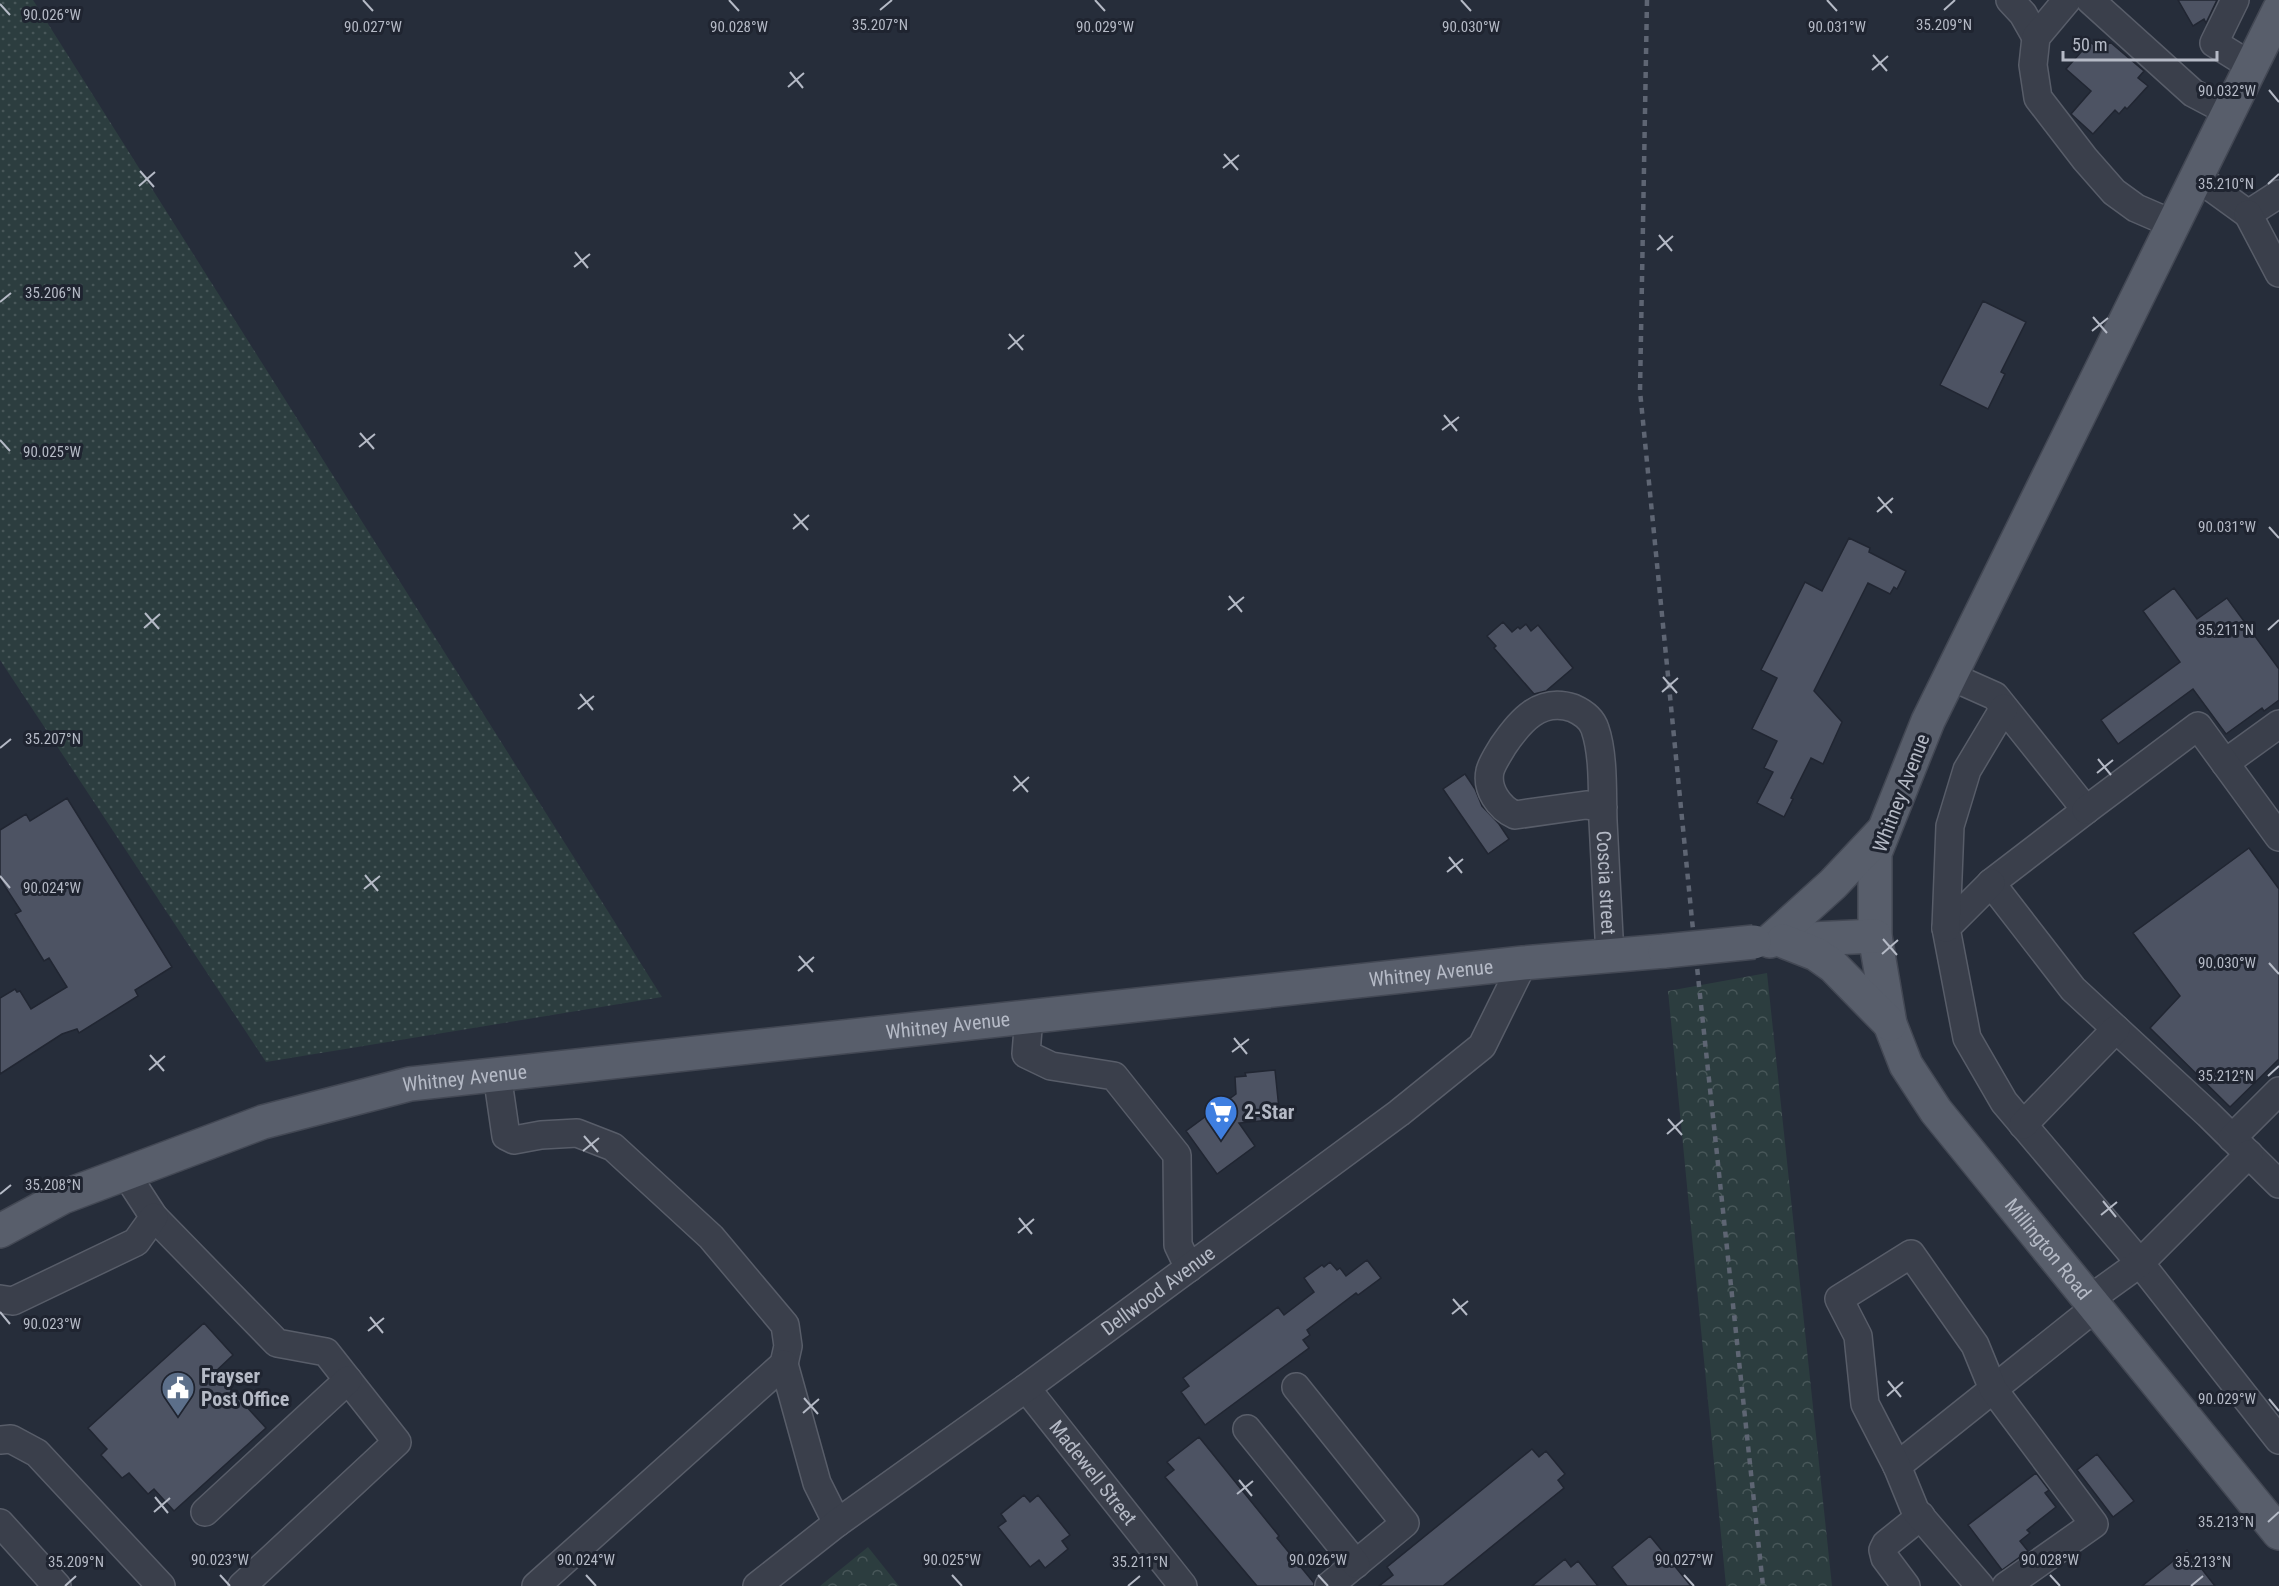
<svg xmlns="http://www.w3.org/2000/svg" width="2279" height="1586" viewBox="0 0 2279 1586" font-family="'Roboto Condensed',sans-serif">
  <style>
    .grass { fill: url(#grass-dots) }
    .forest { fill: url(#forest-crowns) }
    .building { fill: #4d5363; stroke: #212632; stroke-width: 1.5 }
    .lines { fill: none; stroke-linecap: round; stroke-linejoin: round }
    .minor-casing { stroke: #585d69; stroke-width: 30 }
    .major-casing { stroke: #434854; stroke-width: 36 }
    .minor { stroke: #3a3f4b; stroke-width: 27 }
    .major { stroke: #585e6b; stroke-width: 33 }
    .rail { stroke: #5e6573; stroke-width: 4.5; stroke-dasharray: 6 6; stroke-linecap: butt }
    .major-bridge-casing { stroke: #434854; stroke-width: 36; stroke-linecap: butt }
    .major-bridge { stroke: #585e6b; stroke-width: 33 }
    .ticks { fill: none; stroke: #b5bac6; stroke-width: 2 }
    .labels { text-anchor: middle; stroke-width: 6; stroke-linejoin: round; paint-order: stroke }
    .street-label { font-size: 20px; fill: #b5bac6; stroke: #1f2430 }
    .poi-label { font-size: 20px; font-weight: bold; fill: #b5bac6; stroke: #1f2430; text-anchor: start }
    .ticks-label { font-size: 15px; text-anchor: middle; fill: #b5bac6; stroke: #1f2430; stroke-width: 6; stroke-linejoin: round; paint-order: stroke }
  </style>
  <defs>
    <pattern id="grass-dots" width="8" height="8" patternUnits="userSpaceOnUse" patternTransform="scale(1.5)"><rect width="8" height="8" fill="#2c3d3f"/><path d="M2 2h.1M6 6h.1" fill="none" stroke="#485759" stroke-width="1.8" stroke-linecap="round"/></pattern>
    <pattern id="forest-crowns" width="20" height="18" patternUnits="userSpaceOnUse" patternTransform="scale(1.5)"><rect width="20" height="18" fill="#2c3d3f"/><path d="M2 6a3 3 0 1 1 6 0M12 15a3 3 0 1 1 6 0" fill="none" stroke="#485759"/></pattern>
  </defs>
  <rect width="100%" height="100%" fill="#262d3a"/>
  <path class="grass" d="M0,0H33L662,997L266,1062L0,660Z"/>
  <path class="forest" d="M1767,973L1832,1586H1726L1668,991Z
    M868,1547L899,1586H820Z"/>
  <path class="building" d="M2178,0H2217L2206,23L2204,19L2193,26Z
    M2090,42L2102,51L2110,42L2144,71L2138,78L2148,86L2127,109L2125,107L2119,114L2115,110L2093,134L2071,114L2091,91L2066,69Z
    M1983,301L2026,322L2001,372L2005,374L1988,409L1940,385Z
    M1849,538L1870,548L1869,552L1906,571L1897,589L1894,587L1890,594L1868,583L1814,691L1842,722L1823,764L1811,758L1791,798L1793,799L1784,817L1757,803L1773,772L1764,768L1777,741L1752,729L1777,678L1761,670L1805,582L1822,591Z
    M2174,588L2197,619L2227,598L2279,669V700L2264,711L2262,708L2226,734L2193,689L2118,744L2101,720L2180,662L2143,611Z
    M1503,622L1512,632L1518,627L1520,629L1526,624L1531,631L1538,625L1573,668L1546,691L1534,694L1494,648L1496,646L1487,636Z
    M1465,774L1475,789L1482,806L1499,824L1509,839L1488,854L1443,789Z
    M67,798L172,967L135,990L138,996L79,1033L77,1029L62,1034L0,1074V998L15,989L17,992L20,991L31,1009L67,987L49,958L44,961L15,914L21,911L0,879V830L26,814L30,821Z
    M2249,848L2279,889V1059L2230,1107L2150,1028L2180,996L2133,933Z
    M1275,1070L1280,1119L1239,1123L1255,1146L1217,1174L1186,1131L1236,1094L1235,1077L1246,1076L1245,1073Z
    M1367,1260L1381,1278L1358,1295L1356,1293L1307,1330L1310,1335L1303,1340L1309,1348L1205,1425L1181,1392L1189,1386L1183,1378L1278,1307L1284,1315L1314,1292L1304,1278L1322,1265L1324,1267L1330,1262L1337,1270L1340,1268L1346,1276Z
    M204,1323L233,1355L215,1372L266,1428L174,1511L154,1489L148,1494L129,1473L122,1478L101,1455L107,1449L88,1428Z
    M1199,1437L1279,1536L1277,1538L1314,1583V1586H1257L1165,1477L1174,1470L1167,1462Z
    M1532,1449L1539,1457L1546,1451L1565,1474L1558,1480L1564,1488L1443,1586H1379L1393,1575L1387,1567Z
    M2097,1454L2134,1501L2113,1517L2077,1470Z
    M2036,1473L2049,1490L2045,1493L2056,1507L2027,1530L2030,1533L2020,1541L2028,1551L2002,1570L1968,1525Z
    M1024,1495L1030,1502L1038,1495L1070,1535L1062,1541L1068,1549L1045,1568L1039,1560L1030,1567L998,1527L1006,1521L1001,1514Z
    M1650,1536L1691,1586H1627L1612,1567Z
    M2187,1550L2215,1586H2142Z
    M1565,1559L1571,1567L1578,1561L1598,1586H1532Z"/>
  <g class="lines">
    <g class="minor-casing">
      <g id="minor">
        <path d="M2010,0L2023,14L2036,37"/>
        <path d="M2067,0L2036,37L2033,65L2038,98L2085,159L2114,192L2136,208L2173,224"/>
        <path d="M2090,0L2193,93L2229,112"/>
        <path d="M2235,0L2214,43L2251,66"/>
        <path d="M2197,177L2248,214L2279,194"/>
        <path d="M2248,214L2279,273"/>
        <path d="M1950,676L1995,696L2086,810L1991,883L2073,989L2208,1114L2279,1184"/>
        <path d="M2225,763L2279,724"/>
        <path id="s1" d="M1603,807L1586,805L1515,815C1499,808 1486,789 1490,771C1492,763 1499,753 1503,746C1520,721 1540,697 1573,708C1582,712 1592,719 1595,729C1604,755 1602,793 1603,821L1610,956"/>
        <path d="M2086,810L2198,726L2279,837"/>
        <path d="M1991,883L1946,928L1967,1038L2004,1102L2140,1263L2279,1440"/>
        <path d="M1946,928L1950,826L1967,770L2004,708"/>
        <path d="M1029,1016L1026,1054L1051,1066L1114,1076L1177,1155L1178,1245L1189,1268"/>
        <path d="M497,1074L506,1136L514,1140L541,1135L577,1133L613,1147L711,1237L785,1325L788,1346L784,1364"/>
        <path d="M2023,1125L2116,1029"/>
        <path d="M2232,1138L2279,1091"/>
        <path d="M126,1174L154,1217L277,1343L326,1352L397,1442L242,1586"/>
        <path d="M0,1299L13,1301L136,1242L154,1217"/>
        <path d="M2090,1299L2140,1263L2249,1154"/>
        <path d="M1296,1387L1405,1523L1329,1586"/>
        <path id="s2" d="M1026,1388L1183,1586"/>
        <path d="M1247,1429L1356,1564"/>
        <path d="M0,1440L11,1439L37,1453L161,1586"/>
        <path d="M1897,1466L2096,1307"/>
        <path d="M205,1512L348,1380"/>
        <path d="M0,1523L57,1586"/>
        <path d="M536,1586L784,1364L817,1483L837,1523"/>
        <path id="s3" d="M757,1586L837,1523L1026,1388L1399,1113L1482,1046L1523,963"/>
        <path d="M1906,1586L1885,1558L1883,1550L1886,1544L1921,1516"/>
        <path d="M1980,1586L1915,1510L1897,1466L1865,1404L1858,1336L1839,1299L1911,1254L1975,1345L1993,1389L2094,1524L2006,1586"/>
      </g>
    </g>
    <g class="major-casing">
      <g id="major">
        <path id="s4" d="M2279,10L1928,721L1875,853V936L1890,1024L1906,1065L1936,1111L2279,1533"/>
        <path d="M1790,940L1875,936"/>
        <path d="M1770,941L1833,884L1882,832"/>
        <path d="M1783,941L1816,954L1833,966L1890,1024"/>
        <path id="s5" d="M0,1231L63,1197L263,1122L410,1084L1523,963L1665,951"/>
      </g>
    </g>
    <use href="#minor" class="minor"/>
    <use href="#major" class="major"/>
    <path class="rail" d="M1647,0L1640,391L1692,920L1763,1586"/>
    <g class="major-bridge-casing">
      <path id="major-bridge" d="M1665,951L1754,942"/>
    </g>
    <use href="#major-bridge" class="major-bridge"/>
  </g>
  <path class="ticks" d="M363,0L373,11M729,0L739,11M1095,0L1105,11M1461,0L1471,11M1827,0L1837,11M0,4L10,15M880,10L892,0M1944,10L1955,0M1873,55L1887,71M1872,70L1888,56M790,72L803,88M788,87L804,73M2269,90L2279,102M1224,154L1238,170M1223,168L1239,155M140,171L154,187M2268,184L2279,174M139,186L155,172M1659,235L1672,251M1657,250L1673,236M575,252L588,268M574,267L590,254M0,302L11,293M2093,317L2107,333M2092,331L2108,318M1009,334L1023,350M1008,349L1024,335M1444,415L1457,431M1442,430L1459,417M360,433L374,449M0,440L10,451M359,447L375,434M1878,497L1892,513M1877,512L1893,498M794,514L808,530M2269,527L2279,538M793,529L809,515M1229,596L1242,612M1228,610L1244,597M145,613L159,629M144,628L160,614M2268,630L2279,620M1663,677L1677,693M1662,692L1678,678M580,694L593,710M578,709L594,696M0,748L11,739M2098,759L2111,775M2097,773L2113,760M1014,776L1028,792M1013,791L1029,777M1449,857L1462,873M1447,872L1463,859M365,875L378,891M0,876L10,888M364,889L380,876M1883,939L1897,955M1882,954L1898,940M799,956L813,972M2269,963L2279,974M798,971L814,957M1234,1038L1247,1054M1232,1052L1249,1039M150,1055L164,1071M149,1070L165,1056M2268,1076L2279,1066M1668,1119L1682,1135M1667,1134L1683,1120M584,1136L598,1152M583,1151L599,1138M0,1194L11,1185M2103,1201L2116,1217M2101,1215L2117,1202M1019,1218L1032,1234M1018,1233L1034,1219M1453,1299L1467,1315M0,1312L10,1324M1452,1314L1468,1301M370,1317L383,1333M368,1331L384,1318M1888,1381L1901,1397M1887,1396L1903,1382M804,1398L818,1414M2269,1399L2279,1411M803,1413L819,1399M1239,1480L1252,1496M1237,1494L1253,1481M155,1497L168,1513M154,1512L170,1498M2268,1522L2279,1512M220,1575L230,1586M586,1575L596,1586M952,1575L962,1586M1318,1575L1328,1586M1684,1575L1694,1586M2050,1575L2060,1586M65,1586L76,1576M1128,1586L1140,1576M2191,1586L2203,1576"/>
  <defs>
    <g id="supermarket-pin" transform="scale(1.725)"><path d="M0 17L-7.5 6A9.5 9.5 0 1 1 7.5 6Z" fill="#3f7fe0" stroke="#1f2430"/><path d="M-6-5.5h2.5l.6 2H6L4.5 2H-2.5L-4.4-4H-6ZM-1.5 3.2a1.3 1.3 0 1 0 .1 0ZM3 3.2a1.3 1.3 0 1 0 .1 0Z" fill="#fff"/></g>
    <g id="civic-pin" transform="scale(1.725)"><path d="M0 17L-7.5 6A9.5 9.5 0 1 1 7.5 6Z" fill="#5c6f8a" stroke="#1f2430"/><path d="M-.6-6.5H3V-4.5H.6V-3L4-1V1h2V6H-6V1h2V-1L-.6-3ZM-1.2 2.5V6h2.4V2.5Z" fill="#fff"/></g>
  </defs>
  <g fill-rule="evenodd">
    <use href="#supermarket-pin" x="1221" y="1112"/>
    <use href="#civic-pin" x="178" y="1388"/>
  </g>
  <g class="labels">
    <g class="street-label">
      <text transform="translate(1901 793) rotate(-69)" y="7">Whitney Avenue</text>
      <text dy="7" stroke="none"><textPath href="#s1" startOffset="444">Coscia street</textPath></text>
      <text dy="7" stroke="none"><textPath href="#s5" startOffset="1464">Whitney Avenue</textPath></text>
      <text dy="7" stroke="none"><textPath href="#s5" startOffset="978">Whitney Avenue</textPath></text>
      <text dy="7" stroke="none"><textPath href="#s5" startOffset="492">Whitney Avenue</textPath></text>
      <text dy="7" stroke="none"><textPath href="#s4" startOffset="1384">Millington Road</textPath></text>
      <text dy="7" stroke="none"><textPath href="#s3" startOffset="498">Dellwood Avenue</textPath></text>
      <text dy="7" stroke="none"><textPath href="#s2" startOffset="108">Madewell Street</textPath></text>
    </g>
    <g class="poi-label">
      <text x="1244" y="1119">2-Star</text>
      <text x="201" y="1383">Frayser<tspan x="201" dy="23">Post Office</tspan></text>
    </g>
  </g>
  <g class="ticks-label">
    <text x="52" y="20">90.026°W</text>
    <text x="880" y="30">35.207°N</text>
    <text x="1944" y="30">35.209°N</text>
    <text x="373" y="32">90.027°W</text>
    <text x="739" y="32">90.028°W</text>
    <text x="1105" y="32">90.029°W</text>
    <text x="1471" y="32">90.030°W</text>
    <text x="1837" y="32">90.031°W</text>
    <text x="2227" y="96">90.032°W</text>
    <text x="2226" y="189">35.210°N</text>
    <text x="53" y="298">35.206°N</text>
    <text x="52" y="457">90.025°W</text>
    <text x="2227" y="532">90.031°W</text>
    <text x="2226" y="635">35.211°N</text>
    <text x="53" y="744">35.207°N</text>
    <text x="52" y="893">90.024°W</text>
    <text x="2227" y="968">90.030°W</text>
    <text x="2226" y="1081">35.212°N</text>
    <text x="53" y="1190">35.208°N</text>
    <text x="52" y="1329">90.023°W</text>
    <text x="2227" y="1404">90.029°W</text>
    <text x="2226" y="1527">35.213°N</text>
    <text x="220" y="1565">90.023°W</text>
    <text x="586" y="1565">90.024°W</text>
    <text x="952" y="1565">90.025°W</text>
    <text x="1318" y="1565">90.026°W</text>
    <text x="1684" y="1565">90.027°W</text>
    <text x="2050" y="1565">90.028°W</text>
    <text x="76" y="1567">35.209°N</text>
    <text x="1140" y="1567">35.211°N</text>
    <text x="2203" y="1567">35.213°N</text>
  </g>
  <path d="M2063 51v9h154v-9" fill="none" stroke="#b5bac6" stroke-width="3"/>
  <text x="2072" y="51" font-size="18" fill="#b5bac6" stroke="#1f2430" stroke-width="4.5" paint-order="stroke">50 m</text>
</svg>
